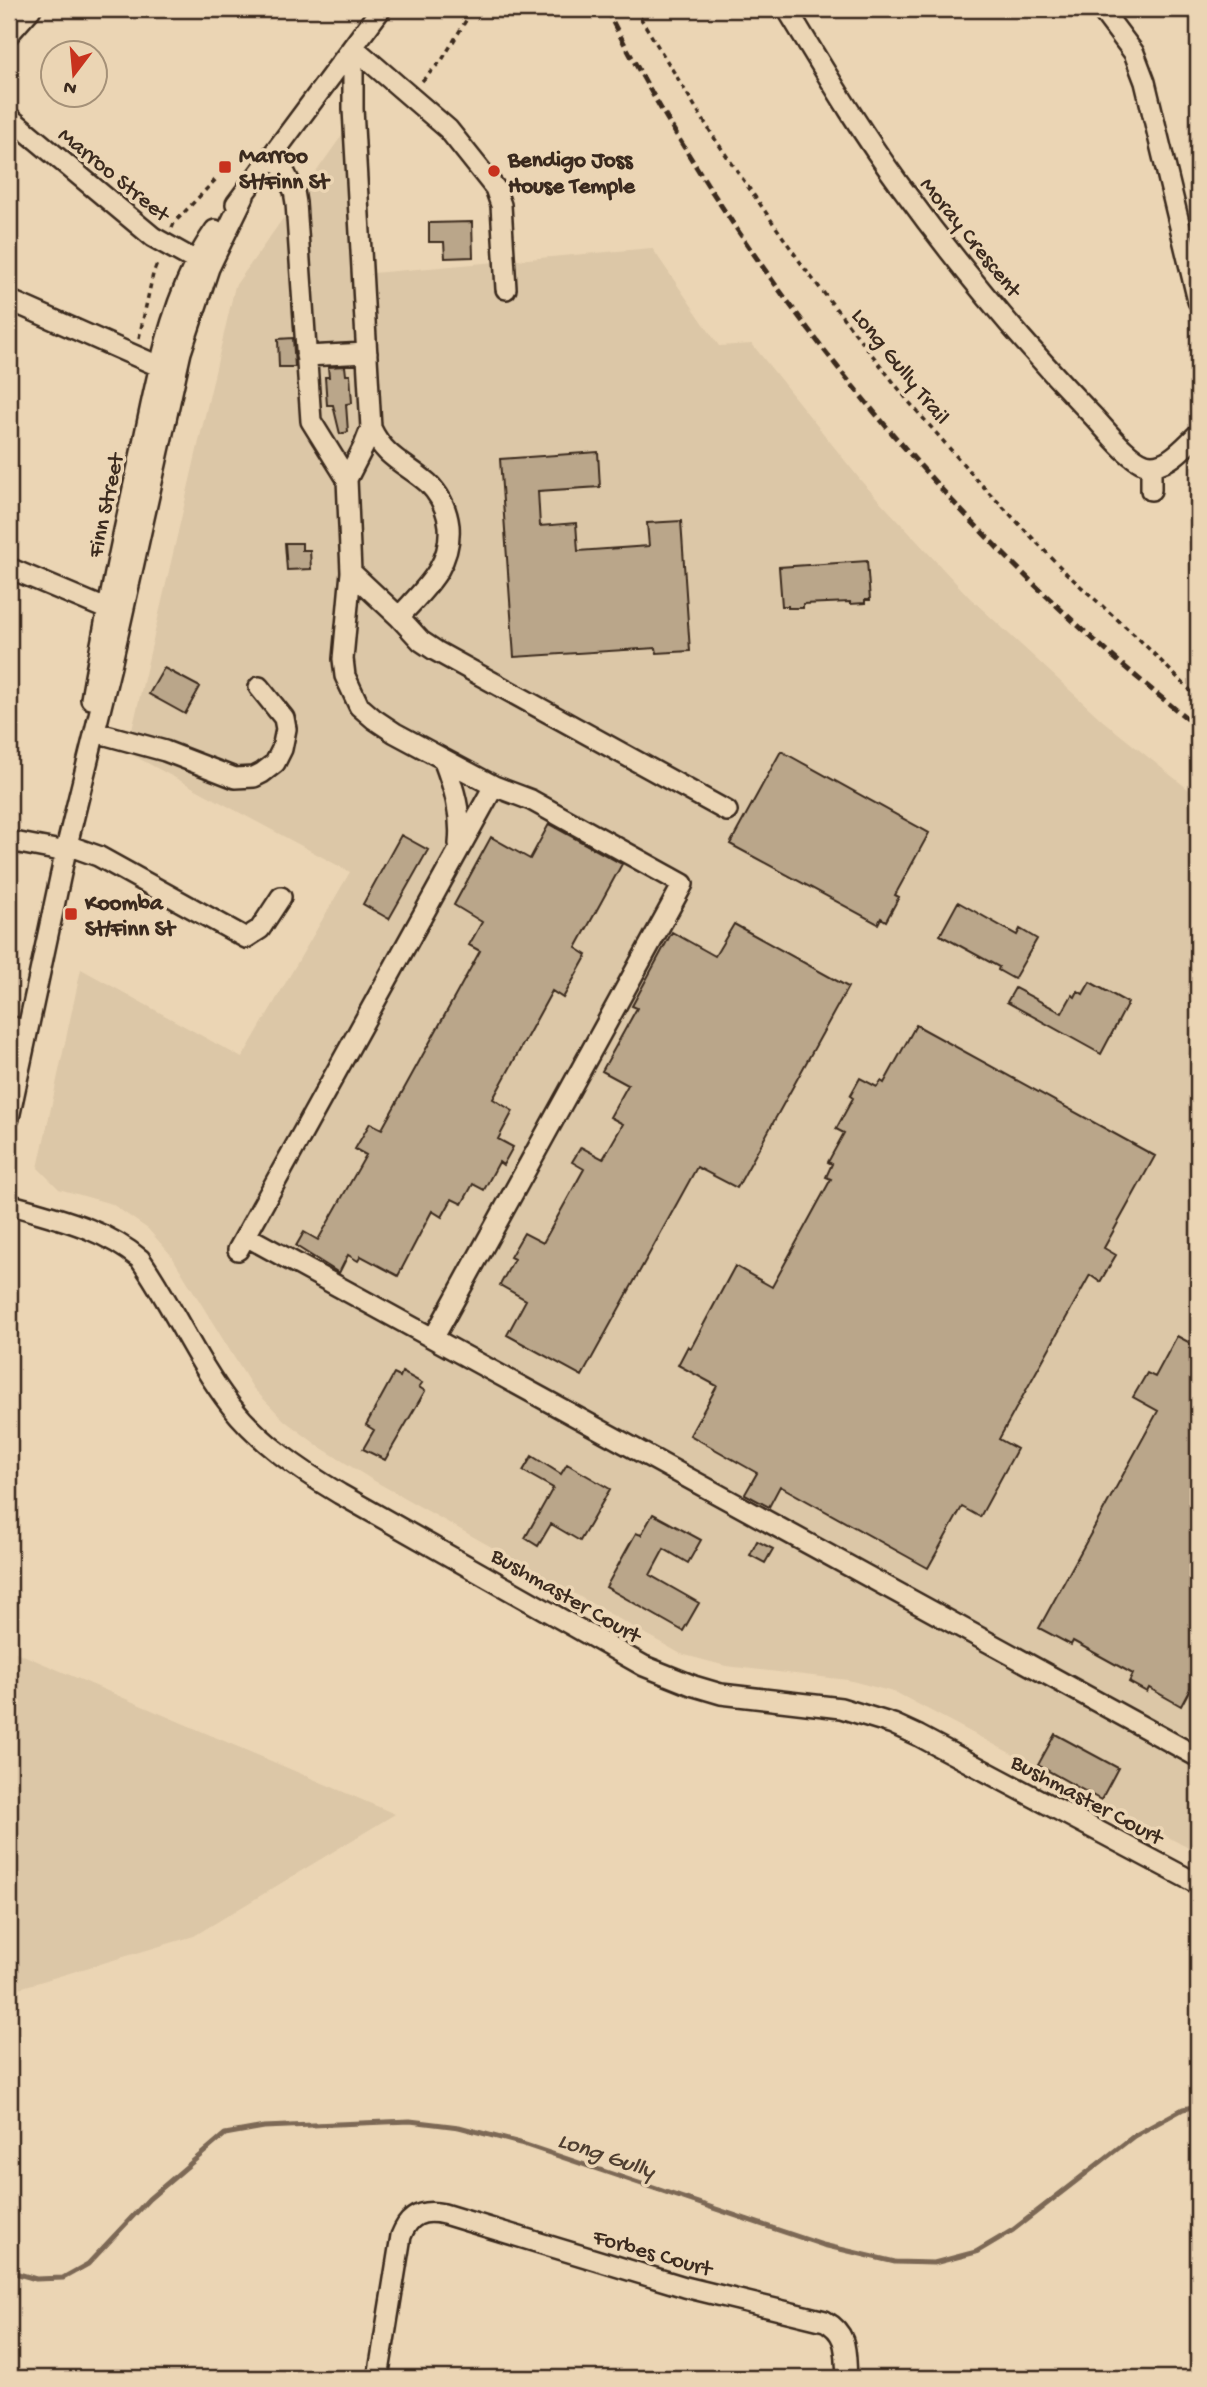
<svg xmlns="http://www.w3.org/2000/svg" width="1207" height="2387" viewBox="0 0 1207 2387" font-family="'Gochi Hand',sans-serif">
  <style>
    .built { fill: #dcc7a7 }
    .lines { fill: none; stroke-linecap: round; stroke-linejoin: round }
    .stream { stroke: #7b6855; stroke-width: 5 }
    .building { fill: #baa68a; stroke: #3b2a1e; stroke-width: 2 }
    .minor-casing { stroke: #3b2a1e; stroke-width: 24 }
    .path { stroke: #3b2a1e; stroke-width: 3.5; stroke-dasharray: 5 5; stroke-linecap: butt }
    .minor { stroke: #ebd5b4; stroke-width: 19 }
    .rail { stroke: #3b2a1e; stroke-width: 5; stroke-dasharray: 10 5; stroke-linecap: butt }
    .poi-dot { fill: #c8321e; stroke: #ebd5b4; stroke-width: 2.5 }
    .labels { text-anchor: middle; stroke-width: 7; stroke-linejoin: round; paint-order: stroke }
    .poi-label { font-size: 23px; font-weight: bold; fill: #3b2a1e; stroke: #ebd5b4; text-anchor: start }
    .street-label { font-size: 23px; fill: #3b2a1e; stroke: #ebd5b4 }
    .water-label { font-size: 24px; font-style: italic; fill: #503f30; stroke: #ebd5b4 }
  </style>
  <rect width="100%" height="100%" fill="#ebd5b4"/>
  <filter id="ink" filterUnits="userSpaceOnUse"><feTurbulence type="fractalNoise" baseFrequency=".0143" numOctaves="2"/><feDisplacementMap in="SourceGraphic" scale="14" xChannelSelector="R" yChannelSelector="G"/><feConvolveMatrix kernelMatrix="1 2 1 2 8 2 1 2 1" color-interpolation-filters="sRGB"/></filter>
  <g filter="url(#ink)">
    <path class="built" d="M365,103L373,273L652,248L719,346L752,344L862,482L969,597L1103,721L1198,797V1853L897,1693L848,1680L726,1666L681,1654L371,1479L320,1447L285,1421L253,1388L171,1255L148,1229L112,1204L59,1189L38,1168L81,969L242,1058L350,872L127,752L235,286Z
      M9,1649L395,1814L194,1936L9,1991Z"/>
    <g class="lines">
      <path class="stream" d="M9,2269L15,2273L36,2279L63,2278L88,2264L149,2199L225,2134L264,2127L410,2121L459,2127L520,2143L823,2245L895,2262L934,2263L976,2252L1013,2230L1134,2136L1183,2109L1198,2106"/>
    </g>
    <path class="building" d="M472,222L473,257L445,258L444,242H429V223Z
      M293,338L295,367H279L278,339Z
      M345,366L346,375H350L352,403L346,404L348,432L340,434L333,405H327L325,377H329L328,367Z
      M598,452L600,487L538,491L540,526L576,523L578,551L649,546L647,523L681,521L690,651L657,653L656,648L514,657L500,459Z
      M285,543H302V550H310L311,569L287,570Z
      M867,561L870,600H865V603L850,604V602L803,604V608H788V606H782L779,567Z
      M164,668L200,687L185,714L149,694Z
      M781,751L929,833L895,895L899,897L886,921L881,918L878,924L730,844Z
      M549,824L622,864L576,948L587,955L563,998L552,991L493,1099L513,1111L498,1139L513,1147L503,1165L499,1162L484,1190L473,1184L462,1204L452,1199L442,1217L432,1211L398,1276L361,1256L358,1261L348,1255L339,1273L296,1246L304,1232L318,1240L366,1155L355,1149L370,1123L382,1129L480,951L469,945L482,922L454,905L491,837L530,859Z
      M401,835L428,850L389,919L363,904Z
      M958,902L1017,935L1020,929L1037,939L1014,979L998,970L999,967L940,935Z
      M734,924L848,987L737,1188L697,1167L582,1376L507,1335L526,1300L500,1285L514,1259L510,1257L524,1233L543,1243L584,1169L572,1162L581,1147L603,1159L623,1124L610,1117L628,1085L602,1071L637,1008L632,1006L672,932L715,956Z
      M1090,982L1128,1003L1101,1054L1007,1002L1015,988L1062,1013L1072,995L1075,997L1078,991L1083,994Z
      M916,1025L1155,1156L1104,1248L1116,1255L1100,1282L1090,1275L999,1439L1017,1449L980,1517L962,1507L928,1568L780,1486L769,1507L745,1494L757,1473L690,1435L717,1386L678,1365L688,1346L691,1348L735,1266L772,1287L831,1179L826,1177L832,1164L828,1162L844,1133L836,1129L853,1098L850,1096L860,1078L877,1087L881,1081L884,1083Z
      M1177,1336L1198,1347V1694L1190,1689L1181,1706L1149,1688L1147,1692L1129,1682L1133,1674L1073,1641L1071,1645L1039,1628L1158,1411L1133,1397L1147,1373L1155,1377Z
      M402,1372L422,1383L419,1387L425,1391L385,1460L363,1449L374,1430L366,1425L394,1374L400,1377Z
      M532,1456L561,1474L567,1464L610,1489L580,1541L551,1524L538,1546L525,1538L553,1488L523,1471Z
      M653,1514L701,1540L688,1563L664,1549L650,1575L699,1603L683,1631L606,1587L636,1533L641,1535Z
      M757,1541L773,1549L765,1563L750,1555Z
      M1055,1734L1118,1768L1101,1800L1038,1765Z"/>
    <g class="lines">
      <g class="minor-casing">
        <path id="minor" d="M787,9C823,68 858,128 899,184C957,264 1022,342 1090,413C1104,427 1127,458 1145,464C1166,470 1184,447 1198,434
          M1101,9L1134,53L1145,82L1198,301
          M9,34L31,9
          M353,47V109L371,428L364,446L347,479L351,572L343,659L345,676L359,706L374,719L395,733L494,786L531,800L683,884L434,1337
          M353,47L448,129L495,188L501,205L506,289
          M9,117L153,237L205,266
          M275,153L294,191L296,203L311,421L347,479
          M236,204L381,9
          M9,300L172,372
          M306,356L367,353
          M371,428C385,458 405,463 428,483C440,495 447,509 449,526C452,567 424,589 399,617L421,641L436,651L727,811
          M1151,490V465
          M9,568L118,614
          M351,572L399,617
          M91,699C105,618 122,538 140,457C157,380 169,296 215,230
          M95,732L165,751L235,778L254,777L262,773L275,763L282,749L286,729L284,718L259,687
          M443,759C454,788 462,813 459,844
          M9,841L66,852
          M67,845L98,856L246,938L260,929L281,897
          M9,1026L27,1031
          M9,1118L67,845L111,666L181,352L209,268L244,196
          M9,1204C55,1218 102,1227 140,1259C173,1306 196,1361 231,1406C260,1443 300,1470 340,1494L644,1666L694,1686L721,1694L841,1708L893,1724L919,1736L1198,1884
          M246,1236L1198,1757
          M238,1250L494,786
          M378,2378L401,2236C409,2215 422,2209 444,2214L685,2287L825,2321C849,2334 845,2354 847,2378"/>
      </g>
      <path class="path" d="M635,9L715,139L805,269L909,402L978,481L1067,574L1140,640L1198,698
        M422,81L442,60L473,9
        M172,228L174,223L218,177
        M139,338L153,274L158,261"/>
      <use href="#minor" class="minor"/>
      <path class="rail" d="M606,9C750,286 952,534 1198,727"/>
    </g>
  </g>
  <g class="poi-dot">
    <rect x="218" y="160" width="14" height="14" rx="3.5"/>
    <circle cx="494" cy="171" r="7"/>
    <rect x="64" y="907" width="14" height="14" rx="3.5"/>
  </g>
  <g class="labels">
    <g class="poi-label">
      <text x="239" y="162">Marroo<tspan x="239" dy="26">St/Finn St</tspan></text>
      <text x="508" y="166">Bendigo Joss<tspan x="508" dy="26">House Temple</tspan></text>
      <text x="85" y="909">Koomba<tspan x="85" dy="26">St/Finn St</tspan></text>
    </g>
    <g class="street-label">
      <text transform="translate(115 173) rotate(39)" y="8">Marroo Street</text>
      <text transform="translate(972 236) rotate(51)" y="8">Moray Crescent</text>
      <text transform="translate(902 365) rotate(51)" y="8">Long Gully Trail</text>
      <text transform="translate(104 505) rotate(-78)" y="8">Finn Street</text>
      <text transform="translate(567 1594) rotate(30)" y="8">Bushmaster Court</text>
      <text transform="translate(1088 1798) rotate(28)" y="8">Bushmaster Court</text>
      <text transform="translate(653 2251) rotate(16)" y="8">Forbes Court</text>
    </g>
    <g class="water-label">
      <text transform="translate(607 2154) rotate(19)" y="8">Long Gully</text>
    </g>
  </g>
  <rect width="1207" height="2387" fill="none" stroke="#ebd5b4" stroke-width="35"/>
  <rect x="18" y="18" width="1172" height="2352" fill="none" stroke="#3b2a1e" stroke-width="2.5" filter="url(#ink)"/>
  <g transform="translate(74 74) rotate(196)"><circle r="33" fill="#ebd5b4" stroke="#a59178" stroke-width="2"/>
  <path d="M0-5L12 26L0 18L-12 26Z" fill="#c8321e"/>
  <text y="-10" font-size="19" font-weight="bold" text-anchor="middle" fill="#3b2a1e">N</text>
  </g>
</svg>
